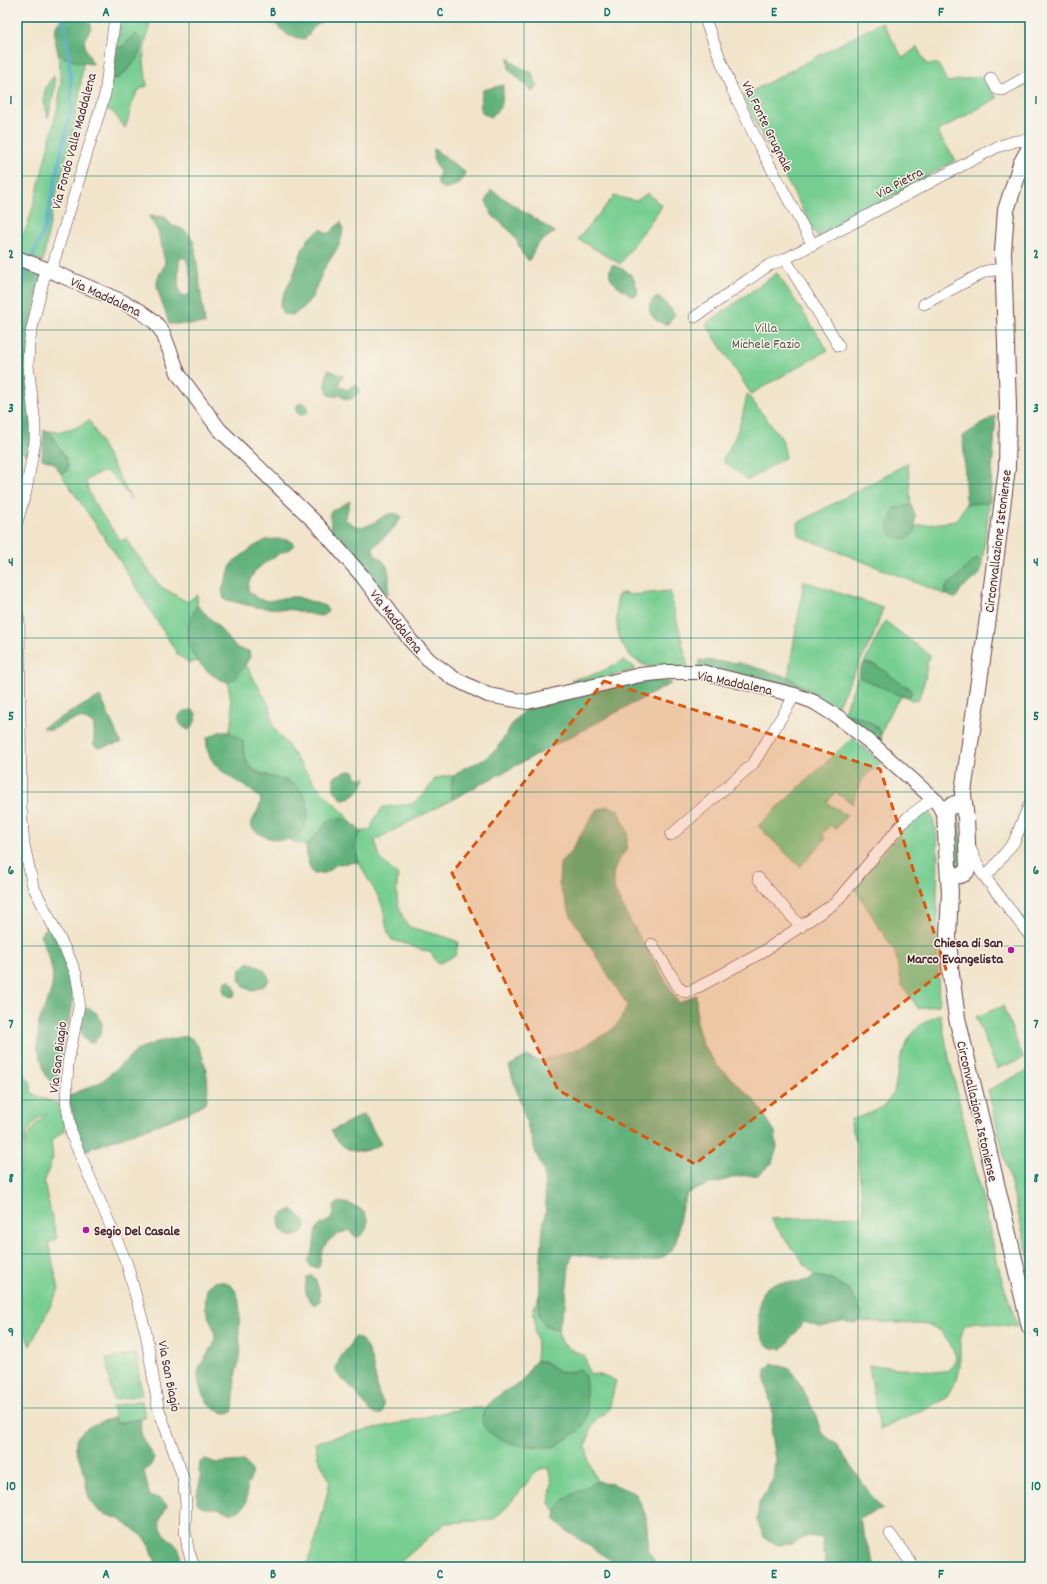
<svg xmlns="http://www.w3.org/2000/svg" width="1047" height="1584" viewBox="0 0 1047 1584" font-family="Dekko,sans-serif">
  <style>
    .green { fill: #77ce92; stroke: #60765e }
    .forest { fill: #61b17c; stroke: #566854; fill-rule: evenodd }
    .lines { fill: none; stroke-linecap: round; stroke-linejoin: round }
    .stream { stroke: #5bacd6; stroke-width: 3 }
    .minor-casing { stroke: #633d43; stroke-width: 12 }
    .tertiary-casing { stroke: #633d43; stroke-width: 16 }
    .secondary-casing { stroke: #633d43; stroke-width: 18 }
    .minor { stroke: #fff; stroke-width: 11 }
    .tertiary { stroke: #fff; stroke-width: 14 }
    .secondary { stroke: #fff; stroke-width: 16 }
    .marked { fill: #e0560e; fill-opacity: 0.2; stroke: #e0560e; stroke-width: 3; stroke-dasharray: 8 5; stroke-linejoin: round }
    .grid { fill: none; stroke: #0f766e; stroke-width: 1; stroke-opacity: 0.55 }
    .poi-dot { fill: #b5179e; stroke: #f7f3e8; stroke-width: 1.5 }
    .labels { text-anchor: middle; stroke-width: 3; stroke-linejoin: round; paint-order: stroke }
    .street-label { font-size: 14px; fill: #4a1f2b; stroke: #f7f3e8 }
    .park-label { font-size: 14px; fill: #58544a; stroke: #f7f3e8 }
    .poi-label { font-size: 14px; font-weight: bold; fill: #4a1f2b; stroke: #f7f3e8; text-anchor: end }
    .neatline { fill: none; stroke: #0f766e; stroke-width: 1.5 }
    .grid-label { font-size: 13px; text-anchor: middle; font-weight: bold; fill: #0f766e }
  </style>
  <rect width="100%" height="100%" fill="#f7f3e8"/>
  <filter id="ink" filterUnits="userSpaceOnUse"><feTurbulence type="fractalNoise" baseFrequency=".025" numOctaves="2"/><feDisplacementMap in="SourceGraphic" scale="8" xChannelSelector="R" yChannelSelector="G"/><feConvolveMatrix kernelMatrix="1 2 1 2 8 2 1 2 1" color-interpolation-filters="sRGB"/></filter>
  <filter id="wash" filterUnits="userSpaceOnUse"><feTurbulence type="fractalNoise" baseFrequency=".012" numOctaves="4" result="noise"/><feDisplacementMap in="SourceGraphic" scale="16" xChannelSelector="R" yChannelSelector="G"/><feGaussianBlur stdDeviation="0.9" result="paint"/><feColorMatrix in="noise" values="0 0 0 0 0 0 0 0 0 0 0 0 0 0 0 0 0 1.4 0 .05"/><feComposite in="paint" operator="in"/></filter>
  <g filter="url(#wash)">
    <rect width="100%" height="100%" fill="#f1e4ca"/>
    <path class="green" d="M120,17H149C151,30 145,39 144,51C143,62 146,75 147,86C131,90 131,115 125,128L113,112L106,109L112,79C126,78 138,58 141,46L131,37L124,46L117,48Z
      M882,22L903,58L917,47L926,64H938L947,82L982,76L997,98L937,132L956,160L818,238L754,120L743,96Z
      M58,53L64,57L83,63L79,99L73,131L54,202L43,261L18,254L19,242L27,226L35,200L58,106L61,82Z
      M54,76L55,88L48,118C48,114 46,110 45,106C42,94 46,84 54,76Z
      M648,193L662,206L620,264L578,239L614,196L636,201Z
      M777,273L828,350L751,394L706,324Z
      M747,394L782,439L786,457L748,480L725,463L723,458C737,439 743,417 747,394Z
      M89,420L131,499C126,493 112,473 107,472C100,471 92,477 86,481C89,501 109,524 121,541L126,538L132,549L139,557L160,586L187,602L197,595C199,604 195,608 192,616C186,632 189,647 198,661L190,663L178,655L113,550L61,474L67,471L68,466L66,459L49,431C66,434 76,428 89,420Z
      M908,463L911,505L895,508L889,524L915,532L916,526L956,521L966,504L986,503L990,500L982,562L978,558L974,560L958,577L948,584L945,591L947,595L799,536L798,523Z
      M804,581L883,608L873,637L836,708L815,697L811,691L788,677Z
      M670,591L688,667C678,667 667,669 657,668C632,665 617,646 617,621C617,613 615,602 619,594L624,593L630,595Z
      M885,621L931,656L927,662L925,679L918,701L911,700L907,697L910,696V688C904,685 898,682 893,678C883,670 877,664 864,663Z
      M623,660L633,666L634,670L572,686V679C587,678 611,669 623,660Z
      M245,663L270,707L273,725L278,734L287,744L297,760L316,785L338,807L351,822L339,818L320,831L306,846L288,839L298,836L268,775C248,770 244,762 243,741L229,732L233,717L228,682L236,678Z
      M859,674L862,678L903,696C891,706 886,720 881,735C875,718 857,717 842,716Z
      M852,738L882,763C863,778 858,780 853,804L835,792L827,803L847,815L836,829L830,825L822,834L826,839L800,867L758,826Z
      M445,776H454C450,783 451,792 453,799L375,840L380,858L398,876C395,896 397,910 409,927L446,937L458,942L456,955L438,964L431,953C418,949 406,943 392,940C384,927 386,919 382,905C377,889 339,844 362,832C365,830 369,830 371,829L374,820L383,807L412,804L425,793L435,779Z
      M930,810C941,838 937,868 937,898C937,933 938,969 939,1005L919,1009L902,985L895,952L854,887L884,851L922,811Z
      M959,813L963,865L959,867L955,865L958,854L957,824L954,818L955,814Z
      M1003,1006L1023,1058L997,1069L976,1017Z
      M940,1014L949,1058L1001,1277L1018,1327L976,1322L964,1325L960,1340V1367L957,1379L945,1399L880,1430L869,1365L936,1372L949,1370L955,1364L956,1356L950,1344L942,1332L930,1325L860,1321L862,1313L853,1296L848,1289L827,1278L814,1276L770,1219L864,1216L856,1141L850,1120L871,1113L886,1104L894,1092L901,1056L909,1038L920,1025Z
      M1030,1069V1262L988,1090Z
      M24,1075L31,1083V1092L37,1096L61,1105L65,1130L51,1141L53,1157L44,1183L57,1239L48,1243L59,1289L30,1346L18,1316L17,1300V1189L20,1164L26,1140L35,1125L47,1113C28,1121 22,1145 17,1164V1079Z
      M540,1294L539,1314L546,1326L558,1329C561,1348 568,1348 585,1356L589,1373L609,1377L616,1381L609,1410L596,1419L591,1428L586,1445L589,1463L597,1481L557,1508V1514L549,1503L552,1483L548,1468L540,1469L532,1477L506,1508L493,1520L445,1523L395,1567H306L318,1532L330,1481L318,1457L315,1443C346,1433 377,1428 409,1421C436,1415 455,1407 484,1408L483,1417L518,1445L539,1447L570,1436L578,1431L588,1413L585,1399V1376L573,1371L566,1373L559,1371L544,1361H536L537,1343L535,1332V1322L533,1308Z
      M136,1354L142,1395L113,1400L106,1359Z
      M142,1400L145,1418L116,1423L112,1406Z"/>
    <path class="forest" d="M65,17L84,19L91,24V28L84,40L86,50L93,64C81,63 68,61 58,53C55,40 50,25 65,17Z
      M276,17H335C320,18 313,28 305,39L289,36L274,23Z
      M135,34L139,37L142,41L138,58L119,78L112,79L117,48L124,46Z
      M508,58L518,66L531,72L538,87L532,92L509,69Z
      M503,85C503,99 503,109 490,117L482,113C479,105 481,98 483,90Z
      M434,149L465,172C463,182 455,186 446,189L439,186L437,180L440,172L433,158Z
      M491,190L555,232L537,244L529,261L522,253L516,239L510,231L492,215L486,201Z
      M149,216L165,217L172,226C183,228 189,232 194,242L205,324H169C167,314 157,293 157,284C157,274 165,269 165,261L158,232ZM180,258H186C189,268 194,286 188,296L181,295C177,290 178,266 180,258Z
      M341,222L343,230L340,244L324,269L312,297L303,308L293,315L283,314L280,307L281,301L294,273L302,250L309,238L321,229L328,234Z
      M17,264L35,271L42,277L30,328L32,457L25,454L17,448Z
      M612,265C623,269 633,272 636,285C638,289 638,291 637,295L632,296C621,287 603,281 612,265Z
      M657,296L665,302L675,314L668,324C652,324 642,306 657,296Z
      M328,370L344,376L341,379L339,385L347,390L355,384L360,390C353,400 347,404 339,393L336,397L329,395L325,384Z
      M296 409a6 6 0 1 1 12 0a6 6 0 1 1-12 0Z
      M996,415L990,500L986,503L966,504L963,436Z
      M44,430L49,431L66,459L68,466L66,471L61,474L54,463L42,459Z
      M350,501L345,519C371,543 384,501 402,517L392,530L373,548L375,555C393,565 389,578 388,596L346,551L331,532L330,512Z
      M911,505L915,514V532C909,540 894,543 889,530C887,523 892,515 895,508Z
      M276,539L290,540L294,545C290,550 286,550 281,553C266,561 248,572 248,590L258,599L269,601L288,597H298L325,606L328,611L325,615L319,616L294,610L255,607L224,599L222,590L232,563L253,547L266,540Z
      M978,558L983,565L978,576L961,589L956,598C951,598 948,596 944,591L948,584L958,577L974,560Z
      M197,605L216,624L231,642L239,649L249,651L250,657L236,678L228,682C210,678 189,657 188,638C186,627 192,615 197,605Z
      M699,660L740,663L788,677L811,691L815,697L698,668Z
      M864,663C880,665 883,671 895,679C901,684 908,686 912,693L907,697L899,695L861,678C858,673 859,668 864,663Z
      M643,676L672,683L453,799L451,792L452,780L454,776L464,768L483,760L497,749L512,724L526,708Z
      M100,696L121,743L98,748L94,745V725C79,710 66,725 50,730L42,728Z
      M192,710L196,713L195,722L189,730C182,728 174,719 182,712C184,711 189,710 192,710Z
      M849,714C865,718 886,726 881,747L842,716Z
      M221,731L229,732L243,741C243,749 244,759 248,765C261,783 296,771 306,800C309,805 308,812 307,818C302,848 266,844 250,826C254,816 260,809 261,799C242,780 203,771 207,738Z
      M349,771H354L357,778H366C364,788 352,799 342,799L334,790V778L337,775Z
      M608,806L619,810L628,833L626,850L618,861L613,874L615,891L628,917L679,1003L696,995L697,1026L703,1045L716,1064L757,1103L775,1132L777,1147L772,1163L758,1175L739,1176L725,1180L707,1185L687,1193C685,1199 683,1205 681,1211C678,1223 680,1238 672,1249C658,1273 595,1256 572,1254L569,1266L565,1306L558,1329C548,1326 542,1325 539,1314L540,1270L543,1228L546,1209L544,1171L536,1153L509,1066L527,1056L539,1061L580,1048L612,1030L622,1018L627,1005L571,916L559,885L560,862L569,854L596,810Z
      M339,818L351,822L362,832C352,844 354,849 359,862L337,864L325,873L314,874C307,866 307,856 306,846L328,821Z
      M49,925L66,960L72,980L73,999L57,1082L50,1081L46,1076L37,1046L39,1022L52,988L53,975L50,960L40,935Z
      M248,962C258,965 266,969 269,979L265,985L252,991L244,987L239,979L240,970Z
      M229,980L233,984L236,991L234,996L231,997L225,994L223,988L225,982Z
      M85,1008C104,1010 108,1034 92,1043C77,1041 79,1017 85,1008Z
      M186,1036C189,1037 192,1038 194,1041C205,1052 211,1087 206,1102L190,1112L170,1120L84,1151L73,1116L68,1096L101,1082L139,1049L157,1042Z
      M364,1114L381,1144C375,1147 369,1150 363,1151C348,1154 337,1142 331,1131Z
      M338,1202C347,1203 360,1206 365,1214C370,1222 366,1237 356,1237L348,1230C335,1236 324,1240 321,1256C320,1260 321,1263 318,1268L311,1267L308,1261L313,1250L316,1230L320,1225L330,1220L333,1215L334,1207Z
      M292,1209C296,1213 301,1216 304,1220C313,1232 285,1246 280,1226C279,1221 279,1218 282,1214Z
      M312,1275C318,1283 320,1291 320,1301L316,1305C305,1301 304,1288 307,1278Z
      M814,1276L827,1278L848,1289L853,1296L862,1313L860,1321L855,1324L841,1322L820,1327L804,1322C795,1330 791,1341 782,1349C776,1349 769,1348 765,1343C757,1336 757,1298 764,1290C775,1279 790,1284 803,1281C807,1281 811,1278 814,1276Z
      M221,1281C245,1286 239,1316 239,1334C239,1342 242,1349 240,1358C239,1364 236,1370 235,1376C234,1388 235,1400 232,1412C210,1419 194,1385 199,1369C203,1357 216,1348 215,1336C214,1326 208,1318 206,1309C205,1302 206,1295 207,1288L214,1282Z
      M355,1337L362,1340C373,1355 374,1372 378,1391C380,1401 387,1401 382,1414L376,1415C364,1407 359,1395 349,1385C346,1381 340,1379 338,1375C335,1371 336,1367 338,1363C341,1353 351,1347 355,1337Z
      M536,1361C548,1361 549,1366 558,1371C565,1375 574,1371 580,1369C590,1378 584,1395 587,1407C589,1419 583,1428 573,1434C566,1439 560,1445 552,1447C545,1448 537,1446 531,1445C527,1445 523,1446 519,1445C513,1445 507,1441 501,1439C459,1421 496,1393 521,1383L532,1365Z
      M772,1363L790,1369L802,1387L816,1416L821,1432L836,1444L873,1498L883,1509L858,1518L875,1567H826L822,1538L808,1536L792,1544L777,1545L764,1537L757,1520L759,1503L773,1479L775,1459L771,1435L773,1413L765,1380L766,1369Z
      M115,1418L116,1423L141,1419C139,1440 145,1441 154,1458L151,1465L144,1471L150,1497C158,1497 162,1499 167,1505C165,1512 158,1518 160,1525C164,1543 191,1545 176,1567H157C150,1546 151,1540 131,1528C127,1525 124,1521 119,1519C112,1516 102,1514 97,1509C86,1500 87,1485 84,1472C82,1465 78,1457 76,1449C72,1430 100,1421 115,1418Z
      M206,1459L216,1463L243,1461C253,1468 254,1475 247,1485C248,1497 247,1514 229,1512C225,1511 221,1508 217,1508C207,1508 206,1511 197,1503V1494L201,1477L199,1472L200,1462Z
      M597,1481L613,1484L636,1494L646,1516L649,1551L658,1567H621L565,1530L555,1520L557,1508L566,1498Z"/>
    <g class="lines">
      <path class="stream" d="M31,260L45,227L71,108V78L64,17
        M17,320L21,289L28,267
        M17,378C22,387 19,401 17,411"/>
    </g>
  </g>
  <g filter="url(#ink)">
    <g class="lines">
      <g class="minor-casing">
        <path id="minor" d="M704,17L732,89L761,149L813,245
          M991,78L997,89L1003,90L1030,75
          M51,271L105,94L115,17
          M924,304L986,271L1004,269
          M695,317L769,265L785,259
          M839,346L785,259L997,147L1016,141L1030,140
          M17,522L26,491L35,441V424L28,365L29,344L32,328L46,269
          M17,613L19,620L21,808L24,845L33,886L70,959L76,974L79,991V1006L68,1063L66,1101L72,1136L127,1264L146,1333L158,1407L183,1477L186,1504L185,1530L188,1549L194,1567
          M671,835L753,764L795,695
          M971,850L981,872L1030,936
          M986,877L1014,842L1030,803
          M758,878L801,927
          M652,944L679,988L685,992L693,990L761,953L835,903L907,818L932,799
          M890,1534L914,1567"/>
      </g>
      <g class="tertiary-casing">
        <path id="tertiary" d="M17,258L46,269L121,301L140,311L154,321L163,333L179,375L219,429L317,524L363,577L410,640L430,661L453,678L488,695L527,702L640,675L668,672H702L795,695L814,702L841,719L871,743L937,802L943,813L945,820"/>
      </g>
      <g class="secondary-casing">
        <path id="secondary" d="M955,804L963,807L966,817L968,867C966,875 959,877 951,874L948,866L945,815L947,808Z
          M965,811L963,795L964,785L987,625L1007,468L1008,406L1003,252L1006,210L1021,164L1030,148
          M948,866L950,892L948,936L950,967L957,1018L1030,1327"/>
      </g>
      <use href="#minor" class="minor"/>
      <use href="#tertiary" class="tertiary"/>
      <use href="#secondary" class="secondary"/>
    </g>
  </g>
  <path class="marked" d="M604,681L880,769L946,969L695,1164L558,1090L452,873Z"/>
  <path class="grid" d="M189,17V1567M356,17V1567M524,17V1567M691,17V1567M858,17V1567M17,176H1030M17,330H1030M17,484H1030M17,638H1030M17,792H1030M17,946H1030M17,1100H1030M17,1254H1030M17,1408H1030"/>
  <g class="poi-dot">
    <circle cx="1011" cy="950" r="4"/>
    <circle cx="86" cy="1230" r="4"/>
  </g>
  <g class="labels">
    <g class="street-label">
      <text transform="translate(768 126) rotate(64)" y="5">Via Fonte Grugnale</text>
      <text transform="translate(73 141) rotate(-75)" y="5">Via Fondo Valle Maddalena</text>
      <text transform="translate(899 182) rotate(-28)" y="5">Via Pietra</text>
      <text transform="translate(106 296) rotate(25)" y="5">Via Maddalena</text>
      <text transform="translate(997 541) rotate(-83)" y="5">Circonvallazione Istoniense</text>
      <text transform="translate(397 621) rotate(52)" y="5">Via Maddalena</text>
      <text transform="translate(735 682) rotate(12)" y="5">Via Maddalena</text>
      <text transform="translate(57 1057) rotate(-83)" y="5">Via San Biagio</text>
      <text transform="translate(978 1111) rotate(77)" y="5">Circonvallazione Istoniense</text>
      <text transform="translate(170 1376) rotate(79)" y="5">Via San Biagio</text>
    </g>
    <g class="park-label">
      <text x="766" y="332">Villa<tspan x="766" dy="16">Michele Fazio</tspan></text>
    </g>
    <g class="poi-label">
      <text x="1003" y="947">Chiesa di San<tspan x="1003" dy="16">Marco Evangelista</tspan></text>
      <text x="94" y="1235" text-anchor="start">Segio Del Casale</text>
    </g>
  </g>
  <rect width="1047" height="1584" fill="none" stroke="#f7f3e8" stroke-width="44"/>
  <rect x="22" y="22" width="1003" height="1540" class="neatline"/>
  <g class="grid-label">
    <text x="106" y="16">A</text>
    <text x="273" y="16">B</text>
    <text x="440" y="16">C</text>
    <text x="607" y="16">D</text>
    <text x="774" y="16">E</text>
    <text x="941" y="16">F</text>
    <text x="11" y="104">1</text>
    <text x="1036" y="104">1</text>
    <text x="11" y="258">2</text>
    <text x="1036" y="258">2</text>
    <text x="11" y="412">3</text>
    <text x="1036" y="412">3</text>
    <text x="11" y="566">4</text>
    <text x="1036" y="566">4</text>
    <text x="11" y="720">5</text>
    <text x="1036" y="720">5</text>
    <text x="11" y="874">6</text>
    <text x="1036" y="874">6</text>
    <text x="11" y="1028">7</text>
    <text x="1036" y="1028">7</text>
    <text x="11" y="1182">8</text>
    <text x="1036" y="1182">8</text>
    <text x="11" y="1336">9</text>
    <text x="1036" y="1336">9</text>
    <text x="11" y="1490">10</text>
    <text x="1036" y="1490">10</text>
    <text x="106" y="1578">A</text>
    <text x="273" y="1578">B</text>
    <text x="440" y="1578">C</text>
    <text x="607" y="1578">D</text>
    <text x="774" y="1578">E</text>
    <text x="941" y="1578">F</text>
  </g>
</svg>
